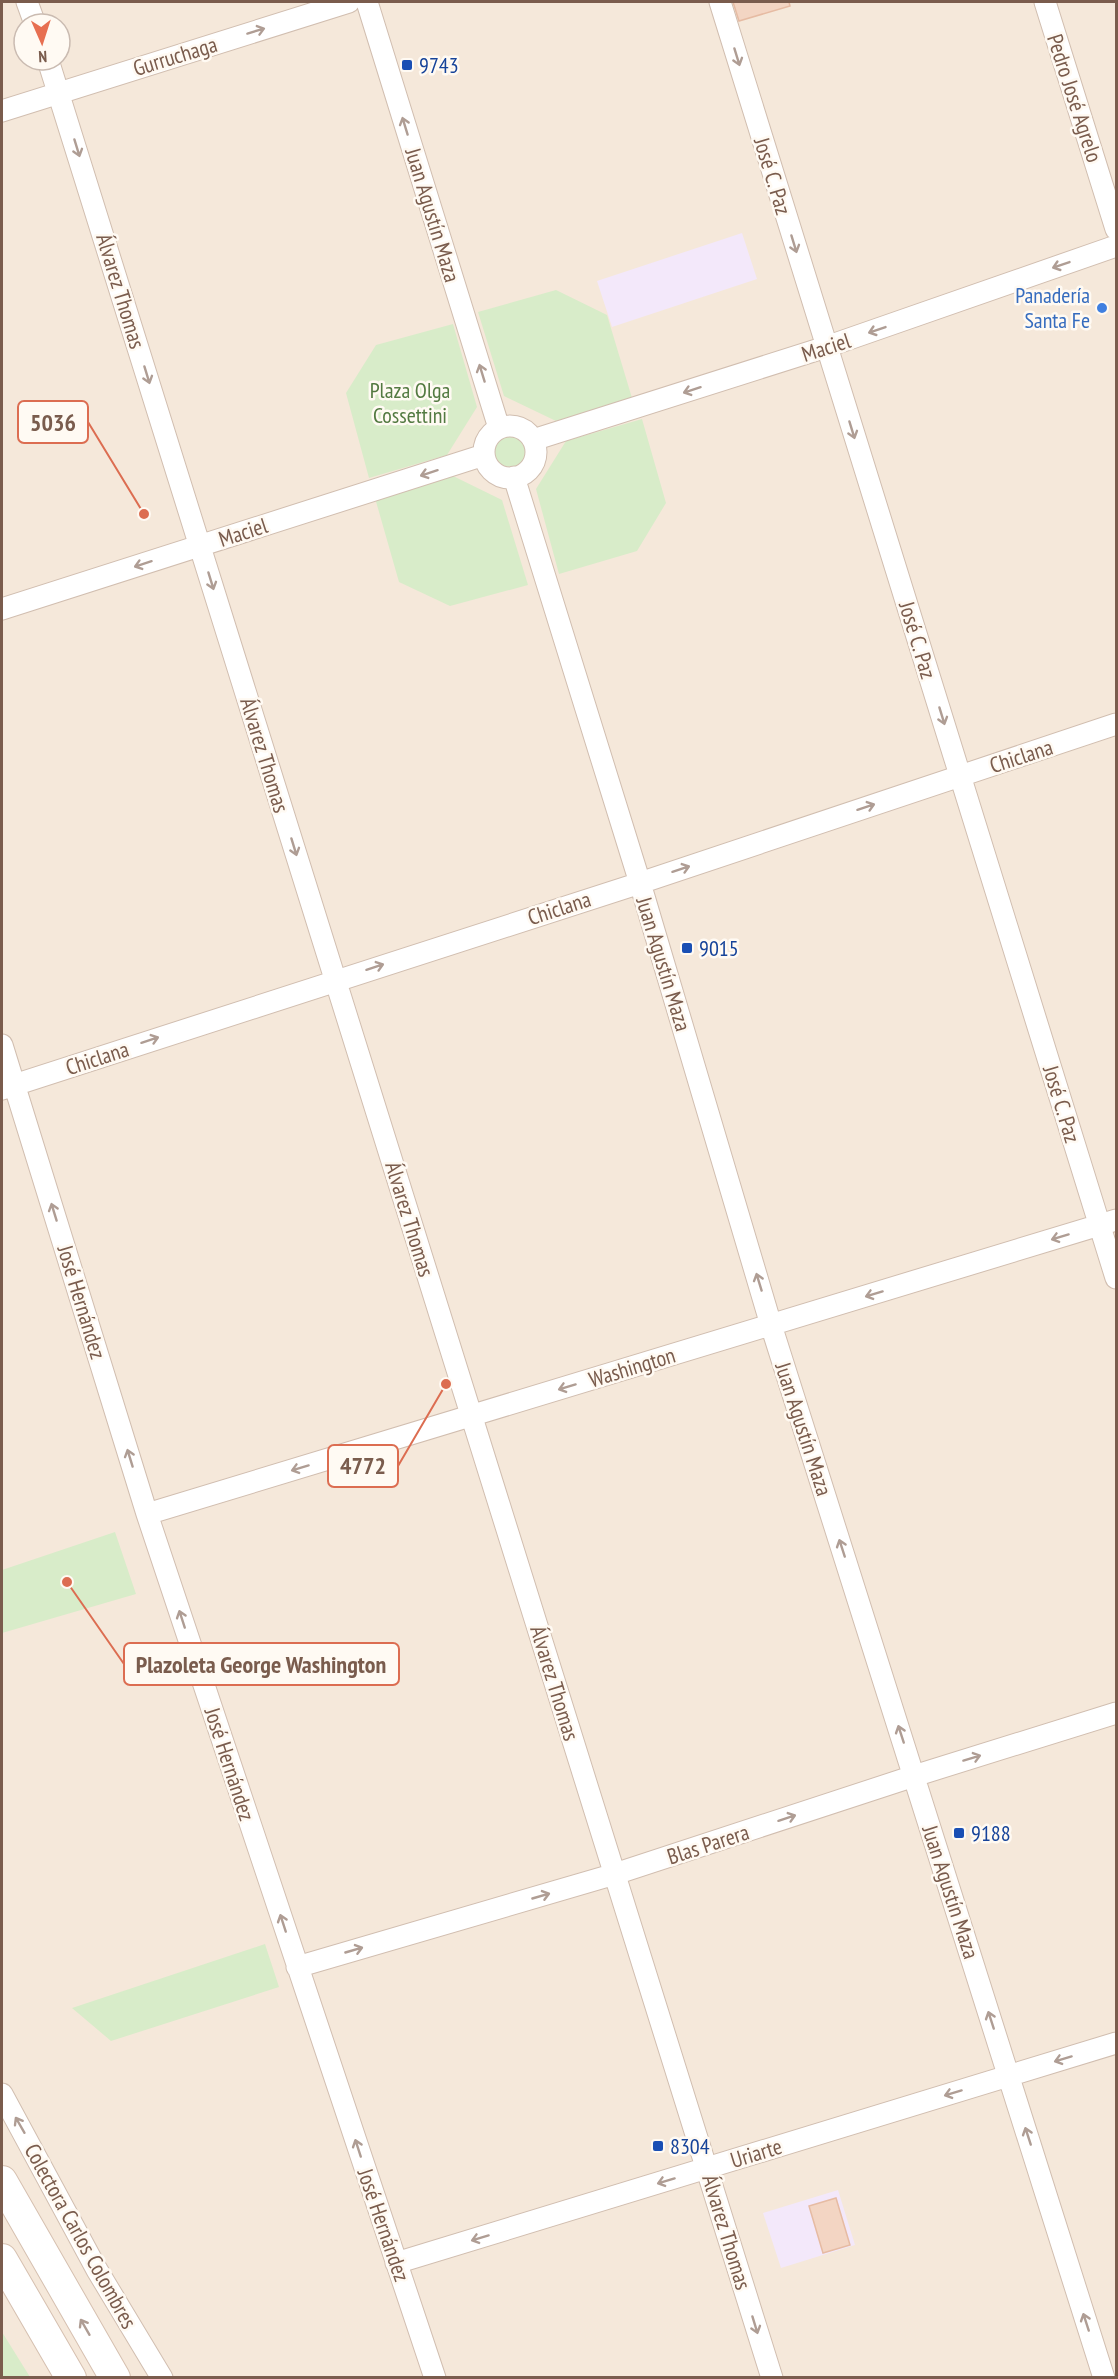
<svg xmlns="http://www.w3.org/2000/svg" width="1118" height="2379" viewBox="0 0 1118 2379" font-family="'PT Sans Narrow',sans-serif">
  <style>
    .residential { fill: #f5e8da; fill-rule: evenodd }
    .education { fill: #f3e8fa }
    .green { fill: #d8ecc9 }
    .building { fill: #f3d5c3; stroke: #e6bba3; stroke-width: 1.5 }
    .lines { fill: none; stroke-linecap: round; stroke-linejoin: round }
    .minor-casing { stroke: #d1beb0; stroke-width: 23 }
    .secondary-casing { stroke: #d6c0b0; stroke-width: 32 }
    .minor { stroke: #fff; stroke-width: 21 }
    .secondary { stroke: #fff; stroke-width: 30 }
    .oneway { stroke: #af9d94 }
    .transit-dot { fill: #1a4fb4; stroke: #fffaf3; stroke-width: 2 }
    .shop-dot { fill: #3f7fe0; stroke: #fffaf3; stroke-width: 2 }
    .labels { text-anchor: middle; stroke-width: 5; stroke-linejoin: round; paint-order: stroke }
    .street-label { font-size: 22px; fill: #7a5c4d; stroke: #fffaf3 }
    .transit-label { font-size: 22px; fill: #164399; stroke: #fffaf3; text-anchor: start }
    .shop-label { font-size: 22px; fill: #366cbe; stroke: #fffaf3; text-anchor: end }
    .park-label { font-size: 22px; fill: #537a41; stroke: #fffaf3 }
    .leader { fill: none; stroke: #dc6d51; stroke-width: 2 }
    .callout-dot { fill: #dc6d51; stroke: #fffaf3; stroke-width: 2 }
    .callout { fill: #fffaf3; stroke: #dc6d51; stroke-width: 2 }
    .callout-label { font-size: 24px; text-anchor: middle; font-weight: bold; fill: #7a5c4d }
  </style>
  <rect width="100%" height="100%" fill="#fdf6ec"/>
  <path class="residential" d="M2,2H1116V2377L2,2378ZM24,24H60V60H24Z"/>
  <path class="education" d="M742,233L757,279L612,327L597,281Z
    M838,2190L855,2245L781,2268L763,2213Z"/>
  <path class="green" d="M556,290L607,315L632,398L556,421L504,396L478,312Z
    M453,324L477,407L447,455L369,478L346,393L376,345Z
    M642,419L666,503L637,551L559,574L536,489L566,441Z
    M494 451a16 16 0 1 1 32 0a16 16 0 1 1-32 0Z
    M451,475L502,500L528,585L450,606L399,582L375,498Z
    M115,1532L136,1594L2,1633V1570Z
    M265,1944L279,1987L111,2041L72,2008Z
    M2,2332L30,2377H2Z"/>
  <path class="building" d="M733,2H789L790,6L739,21Z
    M836,2198L850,2245L823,2253L809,2206Z"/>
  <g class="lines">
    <g class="minor-casing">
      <path id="minor" d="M27,2L35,24
        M367,2L499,428
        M720,2L1116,1278
        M1045,2L1116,229
        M48,60L772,2378
        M2,111L349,2
        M484 452a26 26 0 1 1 52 0a26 26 0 1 1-52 0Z
        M533,440L826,347L1116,246
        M514,477L640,883L771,1325L1104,2378
        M2,609L484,455
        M2,1045L147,1514L435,2378
        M2,1089L640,883L1116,724
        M147,1514L1116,1220
        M297,1967L615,1874L914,1776L1116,1713
        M2,2094L97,2270L162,2378
        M396,2263L1116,2043"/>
    </g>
    <g class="secondary-casing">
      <path id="secondary" d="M2,2181L115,2378
        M2,2259L71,2378"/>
    </g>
    <use href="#minor" class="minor"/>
    <use href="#secondary" class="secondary"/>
  </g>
  <defs><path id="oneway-shaft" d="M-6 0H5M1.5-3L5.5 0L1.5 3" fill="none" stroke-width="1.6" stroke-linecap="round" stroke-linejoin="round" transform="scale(1.5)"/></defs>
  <g class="oneway">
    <use href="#oneway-shaft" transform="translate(256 31) rotate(-17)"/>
    <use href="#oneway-shaft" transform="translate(737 57) rotate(73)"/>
    <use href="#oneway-shaft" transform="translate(405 126) rotate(-107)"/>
    <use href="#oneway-shaft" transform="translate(77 148) rotate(73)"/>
    <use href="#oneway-shaft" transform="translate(794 244) rotate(73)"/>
    <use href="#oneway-shaft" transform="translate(1061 265) rotate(161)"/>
    <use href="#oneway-shaft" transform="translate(877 330) rotate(161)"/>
    <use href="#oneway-shaft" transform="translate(482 373) rotate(-107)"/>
    <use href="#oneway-shaft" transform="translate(147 375) rotate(73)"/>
    <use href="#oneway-shaft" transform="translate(692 390) rotate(162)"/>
    <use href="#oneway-shaft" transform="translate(852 430) rotate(73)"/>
    <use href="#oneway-shaft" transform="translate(429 473) rotate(162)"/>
    <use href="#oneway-shaft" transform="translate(143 564) rotate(162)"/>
    <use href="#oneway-shaft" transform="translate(211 581) rotate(73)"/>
    <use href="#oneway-shaft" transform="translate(942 716) rotate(73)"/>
    <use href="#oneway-shaft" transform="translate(866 807) rotate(-18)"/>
    <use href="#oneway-shaft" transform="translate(294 847) rotate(73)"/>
    <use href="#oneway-shaft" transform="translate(681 869) rotate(-18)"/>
    <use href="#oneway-shaft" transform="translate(375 967) rotate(-18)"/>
    <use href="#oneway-shaft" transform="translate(150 1040) rotate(-18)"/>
    <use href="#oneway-shaft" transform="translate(54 1212) rotate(-107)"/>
    <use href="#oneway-shaft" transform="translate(1060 1237) rotate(163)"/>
    <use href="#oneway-shaft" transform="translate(759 1282) rotate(-107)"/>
    <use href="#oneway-shaft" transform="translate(874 1294) rotate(163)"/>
    <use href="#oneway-shaft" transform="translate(567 1387) rotate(163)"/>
    <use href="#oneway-shaft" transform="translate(130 1458) rotate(-107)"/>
    <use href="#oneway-shaft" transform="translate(300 1468) rotate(163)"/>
    <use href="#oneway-shaft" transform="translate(842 1548) rotate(-108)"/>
    <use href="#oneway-shaft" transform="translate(182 1619) rotate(-108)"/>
    <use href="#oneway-shaft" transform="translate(901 1734) rotate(-108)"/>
    <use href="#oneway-shaft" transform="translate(972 1758) rotate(-17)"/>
    <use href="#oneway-shaft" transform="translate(787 1818) rotate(-18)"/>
    <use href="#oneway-shaft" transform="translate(541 1896) rotate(-16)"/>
    <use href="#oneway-shaft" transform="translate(283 1923) rotate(-108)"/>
    <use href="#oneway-shaft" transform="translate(354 1950) rotate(-16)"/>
    <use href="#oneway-shaft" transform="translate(991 2020) rotate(-108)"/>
    <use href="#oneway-shaft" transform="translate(1063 2059) rotate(163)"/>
    <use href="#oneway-shaft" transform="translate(953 2093) rotate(163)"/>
    <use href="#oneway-shaft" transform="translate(20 2125) rotate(-120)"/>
    <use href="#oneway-shaft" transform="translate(1028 2136) rotate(-108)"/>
    <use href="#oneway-shaft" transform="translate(358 2148) rotate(-108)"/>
    <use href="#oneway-shaft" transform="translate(666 2181) rotate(163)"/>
    <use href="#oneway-shaft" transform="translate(480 2238) rotate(163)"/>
    <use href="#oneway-shaft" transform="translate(1086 2322) rotate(-108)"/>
    <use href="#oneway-shaft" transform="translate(755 2325) rotate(73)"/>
    <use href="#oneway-shaft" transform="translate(85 2327) rotate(-120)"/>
  </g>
  <g class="transit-dot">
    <rect x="401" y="59" width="12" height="12" rx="3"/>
    <rect x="681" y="942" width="12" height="12" rx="3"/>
    <rect x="953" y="1827" width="12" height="12" rx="3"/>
    <rect x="652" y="2140" width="12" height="12" rx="3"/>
  </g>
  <circle class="shop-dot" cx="1102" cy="308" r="6"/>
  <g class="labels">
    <g class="street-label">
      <text transform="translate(175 56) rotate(-17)" y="8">Gurruchaga</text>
      <text transform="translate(1075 98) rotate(72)" y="8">Pedro José Agrelo</text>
      <text transform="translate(773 176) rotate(73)" y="8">José C. Paz</text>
      <text transform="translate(433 215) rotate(73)" y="8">Juan Agustín Maza</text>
      <text transform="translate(121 291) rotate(73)" y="8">Álvarez Thomas</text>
      <text transform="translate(826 347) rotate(-18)" y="8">Maciel</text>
      <text transform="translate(243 532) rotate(-18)" y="8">Maciel</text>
      <text transform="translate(918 640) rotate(73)" y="8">José C. Paz</text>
      <text transform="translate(265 755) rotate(73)" y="8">Álvarez Thomas</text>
      <text transform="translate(1021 756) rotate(-18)" y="8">Chiclana</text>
      <text transform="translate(559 908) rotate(-18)" y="8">Chiclana</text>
      <text transform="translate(664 964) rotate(73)" y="8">Juan Agustín Maza</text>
      <text transform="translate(97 1058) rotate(-18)" y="8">Chiclana</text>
      <text transform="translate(1062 1104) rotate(73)" y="8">José C. Paz</text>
      <text transform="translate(410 1219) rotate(73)" y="8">Álvarez Thomas</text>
      <text transform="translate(82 1302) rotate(73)" y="8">José Hernández</text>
      <text transform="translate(632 1367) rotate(-17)" y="8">Washington</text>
      <text transform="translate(804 1429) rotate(72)" y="8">Juan Agustín Maza</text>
      <text transform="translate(555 1683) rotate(73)" y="8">Álvarez Thomas</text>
      <text transform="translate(230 1764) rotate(72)" y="8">José Hernández</text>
      <text transform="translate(708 1844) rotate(-18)" y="8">Blas Parera</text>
      <text transform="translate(951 1892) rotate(72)" y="8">Juan Agustín Maza</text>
      <text transform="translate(756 2153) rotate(-17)" y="8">Uriarte</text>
      <text transform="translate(384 2225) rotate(71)" y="8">José Hernández</text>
      <text transform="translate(727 2232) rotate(73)" y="8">Álvarez Thomas</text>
      <text transform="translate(81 2236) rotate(61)" y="8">Colectora Carlos Colombres</text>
    </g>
    <g class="transit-label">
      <text x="419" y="73">9743</text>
      <text x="699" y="956">9015</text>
      <text x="971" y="1841">9188</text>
      <text x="670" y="2154">8304</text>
    </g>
    <g class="shop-label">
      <text x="1090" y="303">Panadería<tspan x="1090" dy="25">Santa Fe</tspan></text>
    </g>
    <g class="park-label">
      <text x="410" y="398">Plaza Olga<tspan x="410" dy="25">Cossettini</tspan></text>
    </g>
  </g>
  <path class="leader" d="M144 514L88 422M446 1384L398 1466M67 1582L124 1664"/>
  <g class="callout-dot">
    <circle cx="144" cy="514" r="6"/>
    <circle cx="446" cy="1384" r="6"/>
    <circle cx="67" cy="1582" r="6"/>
  </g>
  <g class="callout">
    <rect x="18" y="401" width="70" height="42" rx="6"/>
    <rect x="328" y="1445" width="70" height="42" rx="6"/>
    <rect x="124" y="1643" width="275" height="42" rx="6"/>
  </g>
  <g class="callout-label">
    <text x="53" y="431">5036</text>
    <text x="363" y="1474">4772</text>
    <text x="261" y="1673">Plazoleta George Washington</text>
  </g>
  <rect width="1118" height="2379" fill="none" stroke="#7a5c4d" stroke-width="6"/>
  <g transform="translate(42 42) rotate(177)"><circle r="28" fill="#fffaf3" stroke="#cabbb1" stroke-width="1.5"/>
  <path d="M0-4.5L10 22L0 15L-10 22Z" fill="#e76f51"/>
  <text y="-9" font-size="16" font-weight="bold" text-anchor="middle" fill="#7a5c4d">N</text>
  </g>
</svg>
